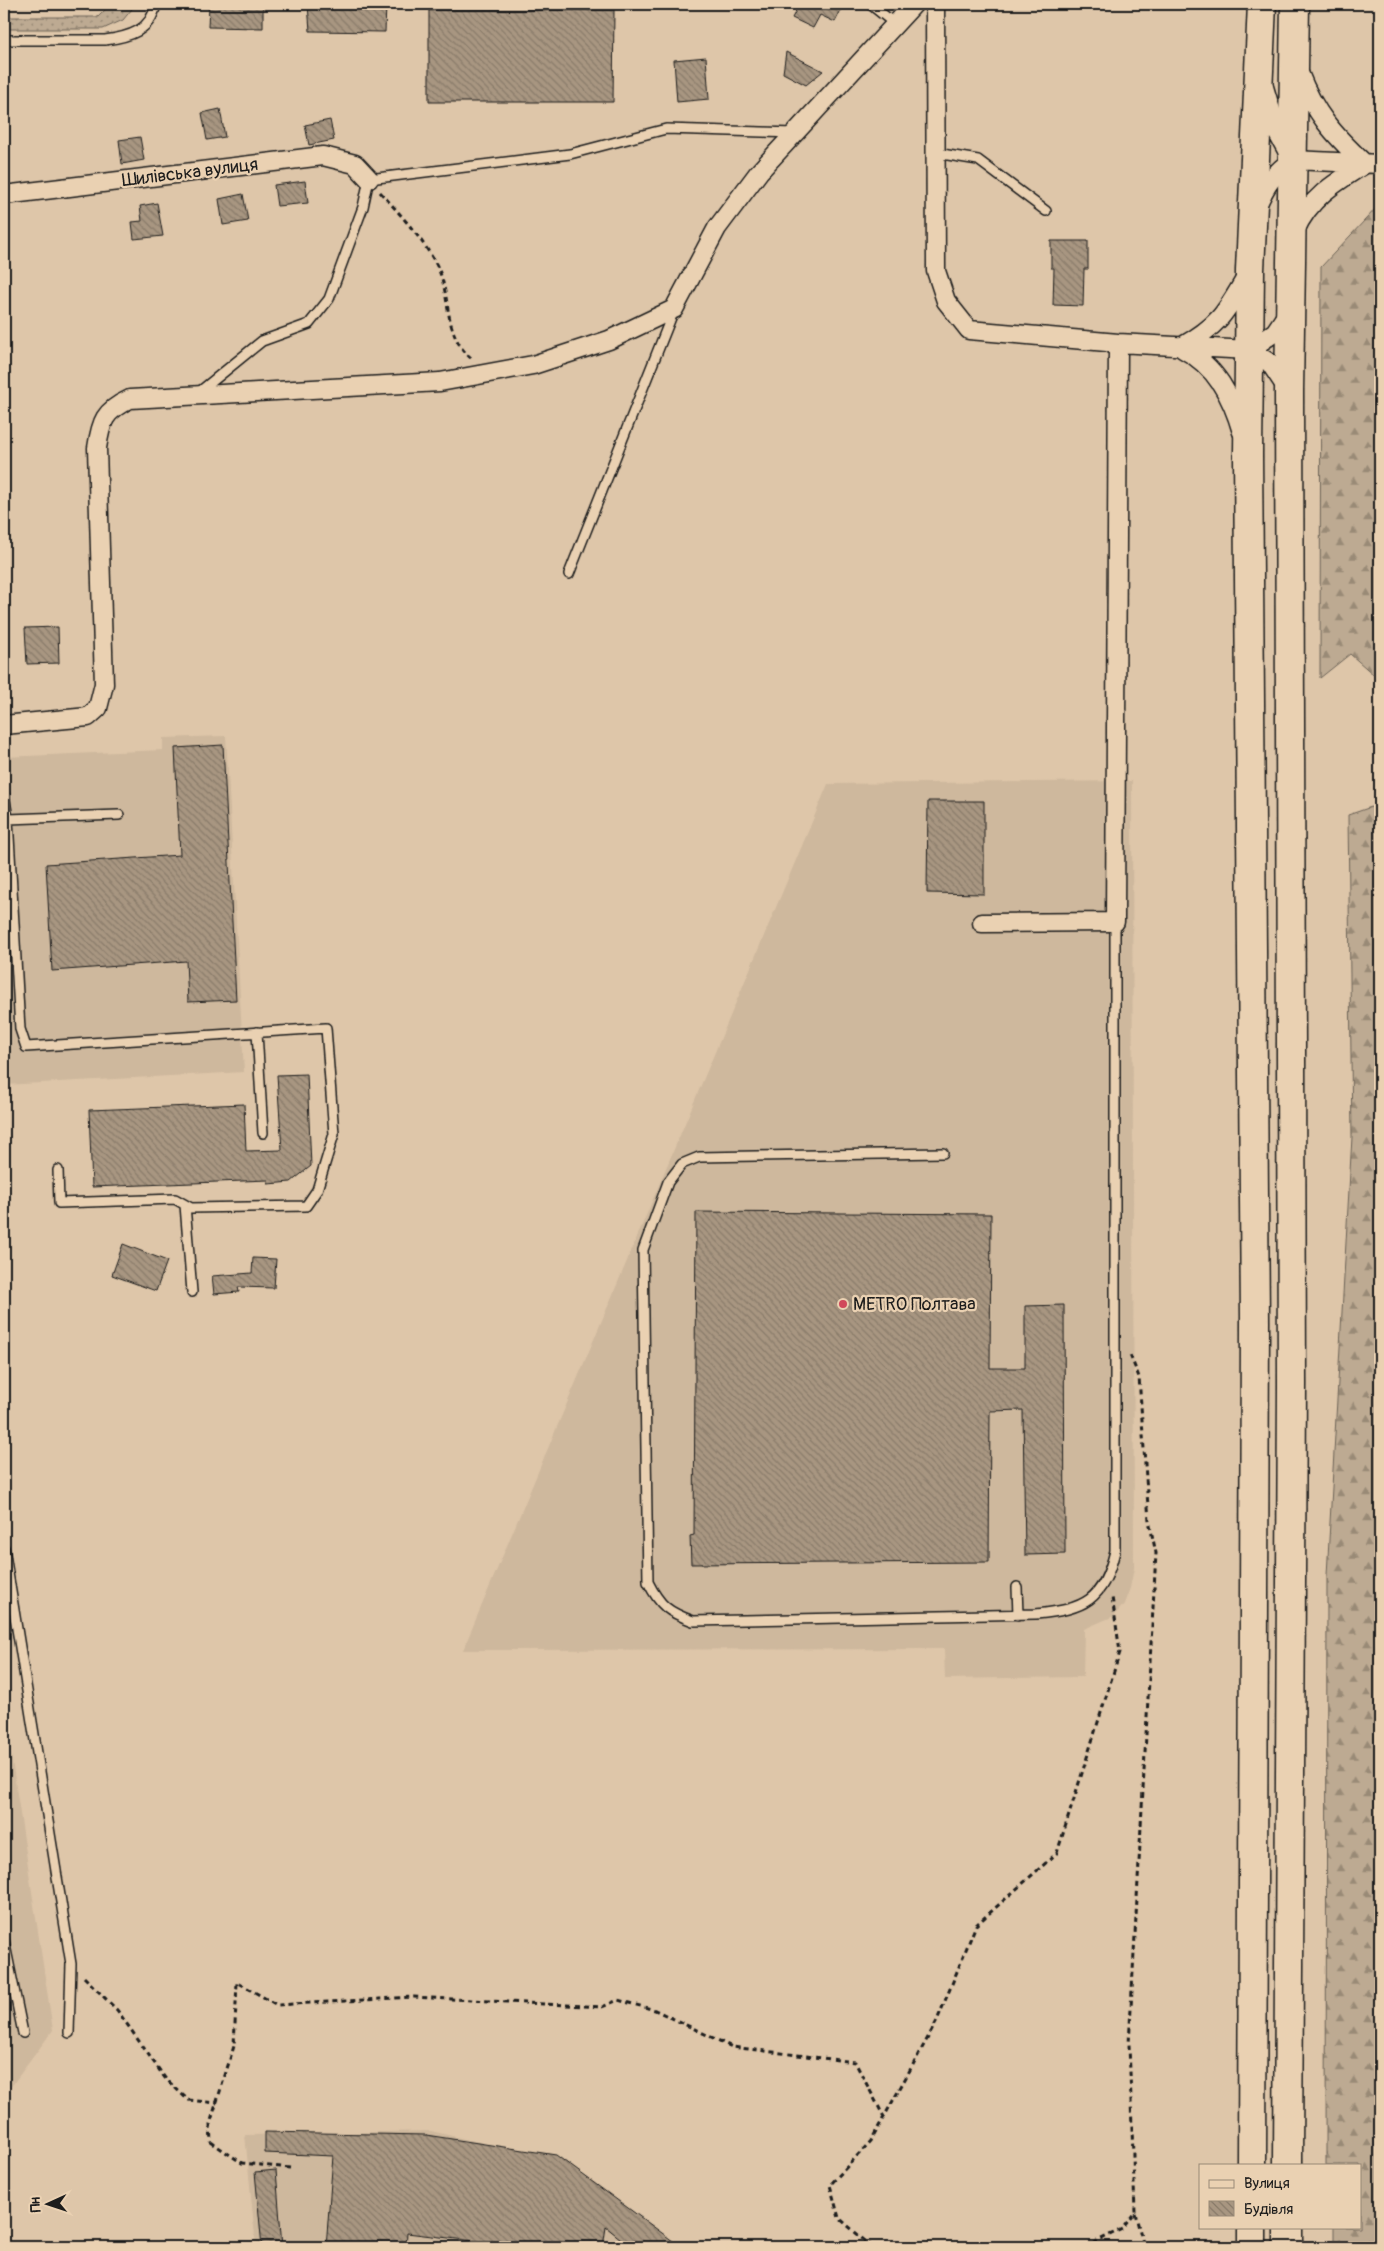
<svg xmlns="http://www.w3.org/2000/svg" width="1384" height="2251" viewBox="0 0 1384 2251" font-family="Pangolin,sans-serif">
  <style>
    .built { fill: #ceb89d }
    .grass { fill: url(#grass-dots); stroke: #6c6357 }
    .forest { fill: url(#forest-firs); stroke: #6c6357 }
    .building { fill: url(#building-back-hatch); stroke: #1c1c1c }
    .lines { fill: none; stroke-linecap: round; stroke-linejoin: round }
    .service-casing { stroke: #1c1c1c; stroke-width: 12 }
    .minor-casing { stroke: #1c1c1c; stroke-width: 21 }
    .trunk-casing { stroke: #1c1c1c; stroke-width: 31 }
    .path { stroke: #1c1c1c; stroke-width: 3; stroke-dasharray: 5 4; stroke-linecap: butt }
    .service { stroke: #ead1b2; stroke-width: 9 }
    .minor { stroke: #ead1b2; stroke-width: 18 }
    .trunk { stroke: #ead1b2; stroke-width: 28 }
    .poi-dot { fill: #d1495b; stroke: #ead1b2; stroke-width: 2 }
    .labels { text-anchor: middle; stroke-width: 4.5; stroke-linejoin: round; paint-order: stroke }
    .street-label { font-size: 18px; fill: #1c1c1c; stroke: #ead1b2 }
    .poi-label { font-size: 18px; fill: #1c1c1c; stroke: #ead1b2; text-anchor: start }
  </style>
  <defs>
    <pattern id="grass-dots" width="8" height="8" patternUnits="userSpaceOnUse" patternTransform="scale(1.25)"><rect width="8" height="8" fill="#bdaa92"/><path d="M2 2h.1M6 6h.1" fill="none" stroke="#998a76" stroke-width="1.8" stroke-linecap="round"/></pattern>
    <pattern id="forest-firs" width="22" height="20" patternUnits="userSpaceOnUse" patternTransform="scale(1.25)"><rect width="22" height="20" fill="#bdaa92"/><path d="M5 1l3.5 6h-7zM16 11l3.5 6h-7z" fill="#998a76"/></pattern>
    <pattern id="building-back-hatch" width="6" height="6" patternUnits="userSpaceOnUse" patternTransform="scale(1.25)"><rect width="6" height="6" fill="#a89681"/><path d="M-1 5l2 2M0 0l6 6M5-1l2 2" fill="none" stroke="#887a69"/></pattern>
  </defs>
  <rect width="100%" height="100%" fill="#dec6a9"/>
  <filter id="ink" filterUnits="userSpaceOnUse"><feTurbulence type="fractalNoise" baseFrequency=".02" numOctaves="2"/><feDisplacementMap in="SourceGraphic" scale="10" xChannelSelector="R" yChannelSelector="G"/><feConvolveMatrix kernelMatrix="1 2 1 2 8 2 1 2 1" color-interpolation-filters="sRGB"/></filter>
  <g filter="url(#ink)">
    <path class="built" d="M226,736L244,1072L4,1085V757L163,750V738Z
      M1132,781L1134,1568L1130,1588L1124,1604L1114,1616L1084,1629L1083,1677L945,1679L944,1649L463,1650L828,784Z
      M4,1708L53,2030L4,2096Z
      M431,2131L565,2163L677,2247H256L245,2135Z"/>
    <path class="grass" d="M111,4H136L123,20L103,29H4V17H98Z"/>
    <path class="forest" d="M1380,204V674L1374,675L1350,654L1320,678L1321,267Z
      M1380,804V2247H1334V2227H1360V2165H1326V2163L1327,1575L1352,1137L1348,815Z"/>
    <path class="building" d="M209,4H263V28L208,27Z
      M308,4H386L385,32L310,31Z
      M798,4H844L835,22L820,15L813,28L792,18L799,5Z
      M429,10H614L613,102H429Z
      M786,52L823,71L806,85L783,73Z
      M706,57L709,99L677,102L674,60Z
      M220,109L225,137L207,140L202,113Z
      M330,120L334,140L309,145L305,125Z
      M140,137L144,160L122,164L119,140Z
      M305,181L308,203L277,206L274,185Z
      M243,194L248,221L223,225L219,199Z
      M157,203L163,236L134,239L132,222L142,221L140,206Z
      M1051,241H1088V269H1084L1083,306L1053,305L1054,268H1051Z
      M58,627L59,663L27,664L25,628Z
      M223,745L236,1000L188,1002L186,961L52,971L46,864L180,855L175,748Z
      M928,801H984V894L927,893Z
      M307,1074L311,1166L291,1182L268,1184V1180L92,1187L89,1110L244,1104L246,1151L282,1150L277,1075Z
      M696,1212L991,1214L990,1368H1025V1306L1064,1305L1065,1554L1025,1555L1023,1410L990,1411L989,1562L691,1564L690,1536L694,1535Z
      M123,1244L167,1261L156,1291L112,1275Z
      M253,1258L276,1259L274,1288L238,1287L239,1292L214,1294L212,1276L252,1273Z
      M265,2132L426,2135L556,2155L681,2247H631L606,2227L603,2247H523L407,2233L406,2247H326L333,2156L265,2153Z
      M276,2170L282,2247H262L255,2172Z"/>
    <g class="lines">
      <g class="service-casing">
        <path id="service" d="M870,4L895,24
          M4,40H105C129,37 151,31 156,4
          M936,153L978,160L1046,211
          M198,393L262,341L309,324L329,299L363,207L369,179L570,154L666,129L793,133
          M569,574L674,310
          M4,793L8,819L119,815
          M8,819L20,1029L26,1047L326,1028L334,1134L317,1190L306,1206L191,1208L175,1199L59,1203L58,1170
          M257,1032L263,1133
          M943,1153L699,1157L682,1164L668,1182L643,1250L648,1582C660,1606 668,1612 693,1621L1036,1614C1085,1609 1103,1601 1115,1551V922
          M185,1205L192,1292
          M4,1548L71,1964L69,2033
          M1017,1587L1018,1615
          M4,1940L23,2033"/>
      </g>
      <g class="minor-casing">
        <path id="minor" d="M935,4L936,271L946,301L969,330L1118,343L1249,350L1270,363L1288,390
          M1264,87L1278,134L1290,156
          M1293,160L1380,164
          M4,195L323,156L355,164L369,179
          M1257,206C1265,186 1275,171 1293,160
          M1295,231C1309,198 1336,182 1365,164C1333,134 1315,114 1299,73
          M1181,347C1220,325 1226,312 1248,274
          M1183,349C1216,366 1232,397 1242,432
          M1249,350L1275,332L1289,311
          M4,725L88,717L98,708L104,684L97,448C101,421 104,411 130,399L440,382L533,365L609,340L674,309L717,228L759,172L914,4
          M982,923L1115,922L1118,343"/>
      </g>
      <g class="trunk-casing">
        <path id="trunk" d="M1252,2165L1255,1321L1248,454L1250,270L1262,4
          M1288,2165L1292,1384L1289,391L1295,4
          M1252,2247V2227
          M1288,2247V2227"/>
      </g>
      <path class="path" d="M380,192C400,214 423,239 437,266C452,296 442,333 471,358
        M84,1977L117,2010L165,2078L188,2100L217,2103
        M290,2168L242,2163L211,2142L210,2124L234,2046L237,1982L277,2005L414,1997L602,2007L618,2000L655,2010L732,2047L855,2062L884,2117
        M1135,2213L1144,2247
        M872,2247L839,2218L830,2185L871,2141L884,2117L936,2023L976,1925L1057,1853L1120,1652L1112,1597
        M1085,2247L1122,2229L1135,2212L1129,2044L1156,1553L1149,1521L1139,1377L1130,1355"/>
      <use href="#service" class="service"/>
      <use href="#minor" class="minor"/>
      <use href="#trunk" class="trunk"/>
    </g>
  </g>
  <circle class="poi-dot" cx="843" cy="1304" r="5"/>
  <g class="labels">
    <g class="street-label">
      <text transform="translate(190 172) rotate(-7)" y="6">Шилівська вулиця</text>
    </g>
    <g class="poi-label">
      <text x="853" y="1310">METRO Полтава</text>
    </g>
  </g>
  <rect width="1384" height="2251" fill="none" stroke="#ead1b2" stroke-width="20"/>
  <rect x="10" y="10" width="1364" height="2231" fill="none" stroke="#1c1c1c" stroke-width="2" filter="url(#ink)"/>
  <rect x="1199" y="2164" width="162" height="65" fill="#ead1b2" stroke="#988976"/>
  <rect x="1209" y="2180" width="25" height="8" fill="#ead1b2" stroke="#988976"/>
  <text x="1244" y="2188" font-size="15" fill="#1c1c1c">Вулиця</text>
  <rect x="1209" y="2201" width="25" height="15" fill="url(#building-back-hatch)" stroke="#988976"/>
  <text x="1244" y="2214" font-size="15" fill="#1c1c1c">Будівля</text>
  <g transform="translate(48 2204) rotate(267)" stroke="#ead1b2" stroke-width="4" paint-order="stroke">
  <path d="M0-4L9 19L0 12L-9 19Z" fill="#1c1c1c"/>
  <text y="-8" font-size="14" font-weight="bold" text-anchor="middle" fill="#1c1c1c">Пн</text>
  </g>
</svg>
